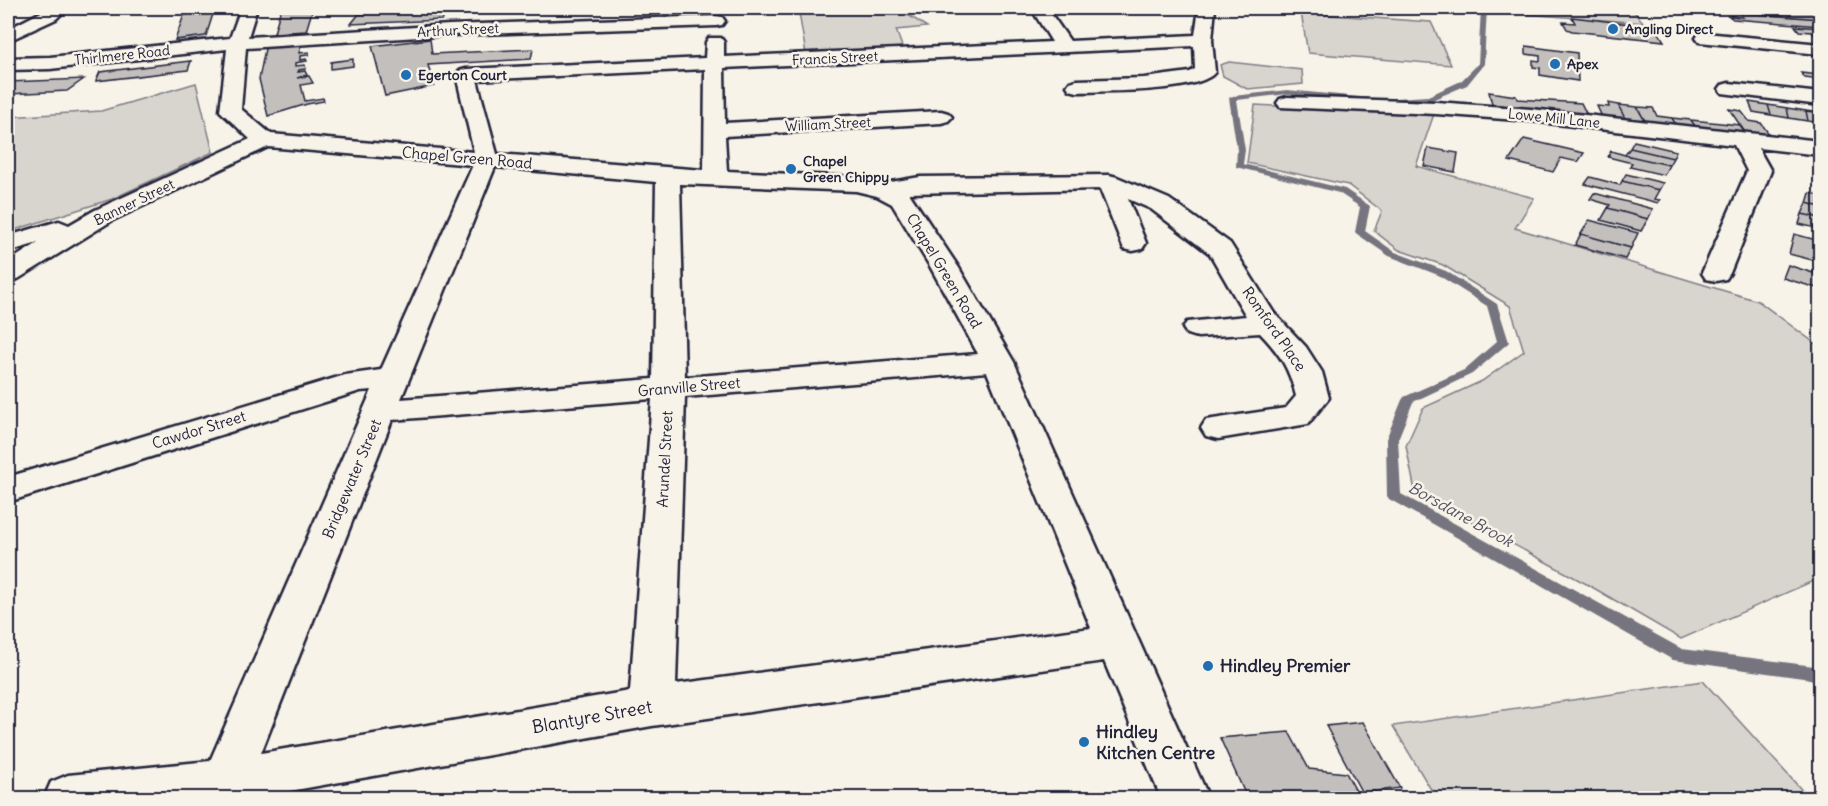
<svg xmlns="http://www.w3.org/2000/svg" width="1828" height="806" viewBox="0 0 1828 806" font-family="Delius,sans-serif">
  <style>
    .green { fill: #d8d5cf; stroke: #7d7c85; stroke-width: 1.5 }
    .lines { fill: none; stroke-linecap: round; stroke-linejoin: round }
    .stream { fill: #76747f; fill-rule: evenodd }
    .building { fill: #c2bfbd; stroke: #22223b; stroke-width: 1.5 }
    .minor-casing { stroke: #22223b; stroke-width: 5 }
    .minor { fill: #f7f3e8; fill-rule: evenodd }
    .poi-dot { fill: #1f6fb2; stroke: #f7f3e8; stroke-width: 2 }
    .labels { text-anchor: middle; stroke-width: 5; stroke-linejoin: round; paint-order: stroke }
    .far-poi-label { font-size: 14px; font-weight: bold; fill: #22223b; stroke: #f7f3e8; text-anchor: start }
    .far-street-label { font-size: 14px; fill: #22223b; stroke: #f7f3e8 }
    .street-label { font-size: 15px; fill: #22223b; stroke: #f7f3e8 }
    .water-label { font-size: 16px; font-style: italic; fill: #535263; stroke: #f7f3e8 }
    .near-poi-label { font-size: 18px; font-weight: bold; fill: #22223b; stroke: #f7f3e8; text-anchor: start }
    .near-street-label { font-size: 18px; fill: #22223b; stroke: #f7f3e8 }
  </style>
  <rect width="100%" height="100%" fill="#f7f3e8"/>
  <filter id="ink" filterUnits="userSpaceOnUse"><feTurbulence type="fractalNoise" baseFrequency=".0167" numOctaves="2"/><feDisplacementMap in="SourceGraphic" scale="12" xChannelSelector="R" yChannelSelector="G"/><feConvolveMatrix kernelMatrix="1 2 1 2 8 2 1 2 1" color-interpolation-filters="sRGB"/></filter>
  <g filter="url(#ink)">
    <path class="green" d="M1522,8H1631L1644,23L1525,14Z
      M899,9L927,27L896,30L903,49L806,54L799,13Z
      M1301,13L1431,22L1451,65L1308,53Z
      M1229,62L1302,70L1303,84L1247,89L1223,76L1220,65Z
      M196,83L213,152L112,199L8,232V117L101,111Z
      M1255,105L1434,114L1416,166L1534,198L1515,228L1758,301L1820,347V578L1681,639L1592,587L1415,491L1406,446L1423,408L1482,381L1524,351L1510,306L1443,265L1399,250L1374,231L1382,211L1348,185L1247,163Z
      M1703,681L1809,798H1436L1393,726Z"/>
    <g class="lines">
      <path class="stream" d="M1481,8H1487L1484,64L1467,85L1432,100L1380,103L1287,94L1237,100L1245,150L1243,164L1345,189L1370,206L1365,231L1395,252L1446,271L1497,304L1509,342L1507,344L1472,374L1413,402L1398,439L1401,494L1682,649L1814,666L1820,669V684L1810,679L1673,660L1389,499L1387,496L1386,439L1402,400L1404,397L1464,370L1497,341L1487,306L1438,275L1389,256L1357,234L1355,232L1360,207L1339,193L1236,167L1237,150L1229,98L1233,96L1287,90L1380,99L1428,96L1461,81L1478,64Z"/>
    </g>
    <path class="building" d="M188,8H214L186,13Z
      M281,8H313L306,31L274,33Z
      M1358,8H1432L1435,14Z
      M1747,8H1817L1820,11V19L1785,16Z
      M214,11L206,36L175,40L184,15Z
      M449,11L442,20L351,24L359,14Z
      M1739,13L1820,19V26L1733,19L1729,16L1743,17Z
      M1572,17L1655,27L1664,41L1572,31L1567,29L1563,22L1575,23Z
      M1795,26L1820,28V41L1812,32L1799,31Z
      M430,39L432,54L533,49L531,59L428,65L434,86L385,96L372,46Z
      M302,42L299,53L309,52L308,55L300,56V60L306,59L307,61L295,63V66L305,65L306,69L299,70L298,72L305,71L307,75L297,78L309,76L313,83L301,85L305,101L323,98L324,101L307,104L268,116L259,79L266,44Z
      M1526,46L1577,53L1578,81L1540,75V68L1533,67V60L1540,61V56L1526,54Z
      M353,59V66L331,69V62Z
      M191,61L188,70L96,81L100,72Z
      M1801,73L1820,75V80L1805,78Z
      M84,79L67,91L8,94V82Z
      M1489,92L1516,96L1517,99L1581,103L1588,117L1492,104Z
      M1749,102L1768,105L1771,115L1753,112Z
      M1608,103L1618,105L1628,124L1604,121L1597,106L1609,107Z
      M1618,105L1637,107L1648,126L1628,124Z
      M1768,105L1787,108L1789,118L1771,115Z
      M1637,107L1653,108L1657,116L1672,118L1679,130L1648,126Z
      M1787,108L1806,111L1808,121L1789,118Z
      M1729,109L1741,111L1749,121L1761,123L1774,141L1749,138Z
      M1806,111L1820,113V123L1808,121Z
      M1672,118L1691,120L1699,132L1679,130Z
      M1691,120L1740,125L1749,138L1699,132Z
      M1524,139L1584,153L1578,162L1561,158L1553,172L1509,161Z
      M1634,141L1676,151L1673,158L1630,148Z
      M1428,148L1458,153L1455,172L1424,166Z
      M1630,148L1673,158L1669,165L1625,155Z
      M1611,151L1625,155L1669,165L1664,175L1630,167L1632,163L1608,157Z
      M1626,174L1663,183L1659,190L1622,181Z
      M1590,177L1620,185L1622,181L1659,190L1654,199L1660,200L1658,203L1585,184Z
      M1594,193L1653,209L1648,219L1608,208L1610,205L1590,199Z
      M1810,193L1820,195V207L1807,203Z
      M1807,203L1820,207V218L1802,214Z
      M1608,208L1648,219L1641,231L1601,220Z
      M1802,214L1820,218V229L1799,224Z
      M1589,220L1638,233L1631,248L1581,234Z
      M1581,234L1631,248L1625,259L1575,245Z
      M1794,234L1820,241V262L1789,254Z
      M1788,265L1813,273L1814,270L1820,272V289L1783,278Z
      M1363,722L1400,788L1362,793L1326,726Z
      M1289,732L1309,769L1346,773L1360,798H1247L1220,738Z"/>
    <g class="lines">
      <g class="minor-casing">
        <path id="minor" d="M49,8H67L56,19L8,41V29Z
          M241,8H257L248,37L450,25L716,16L722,17L725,21L722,25L716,26L450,35L246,48L241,109L271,134L474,152L456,75L459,71L466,69L705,58L706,42L709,38H721L724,42V57L1052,42L1031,8H1047L1070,41L1195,35L1199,8H1215L1212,40L1215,72C1200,93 1104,91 1077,92L1070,90L1067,86L1070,82L1077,80L1144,78L1190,72L1195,69L1194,46L724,68L725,123L941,111L948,113L952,117L948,121L941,123L725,136L727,171L856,177L885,183L920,177L1109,175L1117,177L1169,199L1230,243L1274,313L1306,347L1322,372L1329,398L1308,424L1218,439L1206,436L1201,428L1206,420L1286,408L1296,396C1289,368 1281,355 1260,333L1198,337L1187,334L1183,328L1187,322L1246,316L1210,254L1151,209L1128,199L1146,243L1142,249L1133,251L1124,249L1100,189L909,193L959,268L1014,362L1209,798H1161L1104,661L652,726L251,798H44L51,782L68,775L210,761L372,390L360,391L8,502V477L345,375L381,370L473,165L268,147L113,220L18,279L8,281V262L38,243L8,252V236L59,221L69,225L95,210L250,139L220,111L227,49L50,69L8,70V58L50,57L230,38ZM705,69L704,170L497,154L477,80ZM495,167L656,182L653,379L401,399ZM680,184L856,191L877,196L892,204L931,268L978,354L685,377ZM987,372L1091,628L676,684L685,397ZM652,399L630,691L261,753L392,420Z
          M1705,33L1820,44V54L1699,42L1696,38L1699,34Z
          M1729,83L1820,93V105L1722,93L1719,89L1722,85Z
          M1287,97L1436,102L1531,109L1820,141V155L1758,148L1771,171L1730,273L1726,279L1716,281L1706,279L1702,273L1747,171L1734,145L1531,121L1436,114L1280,107L1277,103L1280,99Z"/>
      </g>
      <use href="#minor" class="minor"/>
    </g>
  </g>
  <g class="poi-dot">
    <circle cx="1613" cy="29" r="6"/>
    <circle cx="1555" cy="64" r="6"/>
    <circle cx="406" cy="75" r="6"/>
    <circle cx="791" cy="169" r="6"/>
    <circle cx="1208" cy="666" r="6"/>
    <circle cx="1084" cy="742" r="6"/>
  </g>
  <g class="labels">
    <g class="far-poi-label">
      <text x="1625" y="34">Angling Direct</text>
      <text x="1567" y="69">Apex</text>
      <text x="418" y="80">Egerton Court</text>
      <text x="803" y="166">Chapel<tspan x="803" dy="16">Green Chippy</tspan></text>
    </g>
    <g class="far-street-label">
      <text transform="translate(458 30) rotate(-3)" y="5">Arthur Street</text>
      <text transform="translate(122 55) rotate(-6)" y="5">Thirlmere Road</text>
      <text transform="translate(835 58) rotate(-3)" y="5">Francis Street</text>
      <text transform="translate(1554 118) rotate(6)" y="5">Lowe Mill Lane</text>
      <text transform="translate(828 124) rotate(-3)" y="5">William Street</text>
      <text transform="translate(134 202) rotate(-26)" y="5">Banner Street</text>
    </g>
    <g class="street-label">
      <text transform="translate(467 158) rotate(5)" y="5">Chapel Green Road</text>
      <text transform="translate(944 271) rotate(59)" y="5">Chapel Green Road</text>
      <text transform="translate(1274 329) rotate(55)" y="5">Romford Place</text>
      <text transform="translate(689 387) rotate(-5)" y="5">Granville Street</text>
      <text transform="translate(199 430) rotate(-17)" y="5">Cawdor Street</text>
      <text transform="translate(665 459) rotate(-87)" y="5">Arundel Street</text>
      <text transform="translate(352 479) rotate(-67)" y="5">Bridgewater Street</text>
    </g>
    <g class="water-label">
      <text transform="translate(1461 514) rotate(29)" y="6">Borsdane Brook</text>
    </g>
    <g class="near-poi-label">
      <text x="1220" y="672">Hindley Premier</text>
      <text x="1096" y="738">Hindley<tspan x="1096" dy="21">Kitchen Centre</tspan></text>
    </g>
    <g class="near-street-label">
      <text transform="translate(592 717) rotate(-10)" y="6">Blantyre Street</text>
    </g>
  </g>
  <rect width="1828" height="806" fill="none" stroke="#f7f3e8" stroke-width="30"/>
  <rect x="15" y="15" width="1798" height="776" fill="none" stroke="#22223b" stroke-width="2" filter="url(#ink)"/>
</svg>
